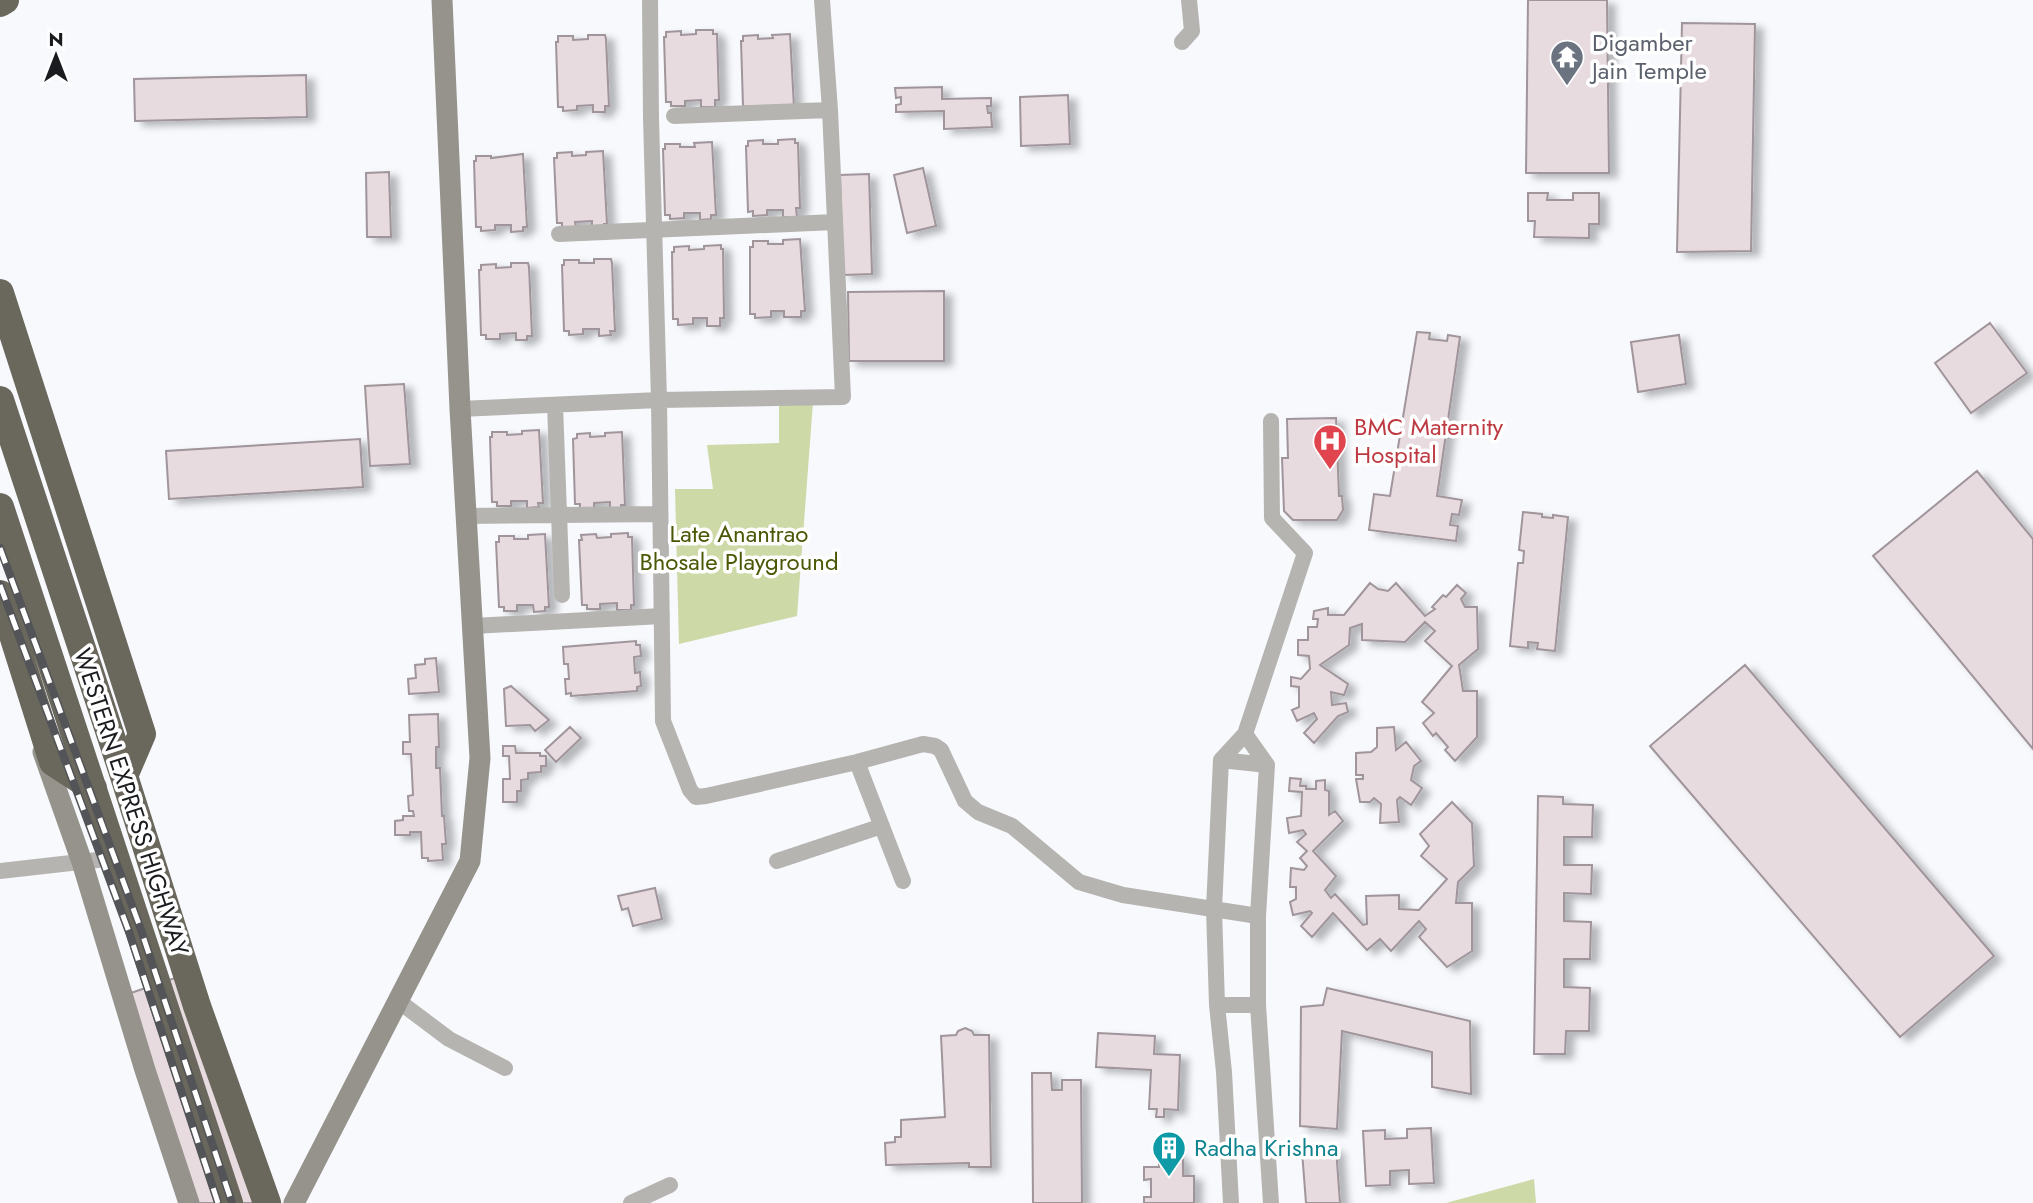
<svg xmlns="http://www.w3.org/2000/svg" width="2033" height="1203" viewBox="0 0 2033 1203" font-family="Jost,sans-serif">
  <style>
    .green { fill: #cdd9a7 }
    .building { fill: #e7dbe0; stroke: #a0959a; stroke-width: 2; filter: url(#shadow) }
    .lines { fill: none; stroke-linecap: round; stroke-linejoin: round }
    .street { stroke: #b6b4b0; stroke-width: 16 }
    .secondary { stroke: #95938c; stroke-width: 21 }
    .highway { stroke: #6a675d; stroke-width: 28 }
    .rail-casing { stroke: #525457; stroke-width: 8 }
    .rail { stroke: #fff; stroke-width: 5; stroke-dasharray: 16; stroke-linecap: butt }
    .labels { text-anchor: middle; stroke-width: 7; stroke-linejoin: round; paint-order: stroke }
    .worship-label { font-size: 24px; fill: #5b616d; stroke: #fff; text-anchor: start }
    .health-label { font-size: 24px; fill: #be3a42; stroke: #fff; text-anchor: start }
    .park-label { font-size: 24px; fill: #4a5705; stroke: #fff }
    .street-label { font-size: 24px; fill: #1a1c1f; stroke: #fff }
    .culture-label { font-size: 24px; fill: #0d838f; stroke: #fff; text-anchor: start }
  </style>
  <defs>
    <filter id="shadow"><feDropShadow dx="8" dy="4.5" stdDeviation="3.5" flood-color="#0004"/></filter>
  </defs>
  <rect width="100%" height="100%" fill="#f7f9fd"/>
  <path class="green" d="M813,402L797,616L679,644L675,489H713L707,445L779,443V404Z
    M1534,1179L1536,1203H1446Z"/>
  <path class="building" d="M1528,0H1607L1609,173H1526Z
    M1682,23L1755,24L1751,251L1677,252Z
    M696,30H713V34H717L719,100H715V107H701V100L685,101V106H671V102H666L664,37H666V32L681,31V35L696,34Z
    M790,34L794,107L743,106L741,41H743V36L758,35V39L773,38L772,35Z
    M588,35H605L606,39L609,106H605V112H593V105L577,106V110L563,111V107H558L556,42H558V36H573V40L588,39Z
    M306,75L307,117L135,121L134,79Z
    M942,87V99L991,98V106H987L988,113H991L992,127L944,129V111L896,112V105L901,104V97L896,98L895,88Z
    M1068,95L1070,144L1021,146L1020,97Z
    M795,139V143H798L800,208H796L797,217H783V210H767V215L753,216V211L748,212L746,146H748V141L763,140V144H778V140Z
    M712,142L716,215H711V219L700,220V213H684V218L670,219V215H665L663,149H665V144H680V147H695L694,143Z
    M603,151L607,224H604V228L592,229V221L575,222L576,227H562V223H557L554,158H557V153L572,152V156L586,155V152Z
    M523,154L527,227H523V231L511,232V225H495V230L481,231V227H476L474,161H476V156H491V158Z
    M923,168L936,226L907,233L894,175Z
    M389,172L391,237H367L366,173Z
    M869,174L872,274L843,275L840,175Z
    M1528,193H1548L1547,200H1573V193H1599V224H1589V238L1534,237L1535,221H1528Z
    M800,239L805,311H801V317H784V311H771V317L755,318V314H750V247H753V241H768V244H783V240Z
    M721,245V249H723L724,318H720V326H707V318H693V324L678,325V319H673L672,252H674V247L689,246V250L704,249V246Z
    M594,259H611L612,263L615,331H610L611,335L599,336V329H583V334L569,335V331H564L562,265H564V260H579V263H594Z
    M511,263H528L529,267L532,336H527V340H516V333L500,334V339H486V335H481L479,270H481V265L496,264V268L511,267Z
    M944,291V361H849L848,292Z
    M1990,323L2027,373L1971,413L1935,363Z
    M1417,332L1430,333L1429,339L1447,341L1448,335L1460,337L1437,496L1462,500L1459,515L1452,514L1450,525L1458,526L1456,541L1369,530L1374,494L1390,496Z
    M1679,335L1686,384L1638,392L1631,342Z
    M404,384L410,464L370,466L365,386Z
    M1336,418L1339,496H1342L1343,510L1337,520H1293L1284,511L1282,458H1288L1287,419Z
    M539,430L543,503H538L539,507L527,508V501H511V506H497V502H492L490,437H492V432H507V435L522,434V431Z
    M622,432L625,505H621V509H610V502L594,503V508H580V504H575L573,439L577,438V434L590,433V437L605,436V433Z
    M360,439L363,487L169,499L166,451Z
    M1977,471L2033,539V749L1873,556Z
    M1523,512L1542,514V517L1553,518V515L1568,517L1555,651L1537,649L1538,643L1528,642V648L1510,646L1518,563H1523L1524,551L1519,550Z
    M628,533V537H632L634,605H631V610H617V603L600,604V609H587V605H582L579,540H582L581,535L596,534L597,538L611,537V534Z
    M545,534L549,607H545V611L534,612L533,605H517V611H504V607H499L496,542H499V536H514V539H528V535Z
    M1370,583L1378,589L1388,591L1396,583L1425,616L1435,609L1432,607L1443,595L1446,597L1457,585L1466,593L1461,599L1465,607H1477L1478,649L1459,665L1463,691H1477V737L1455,761L1445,750L1448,747L1436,733L1433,736L1423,723L1434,713L1422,702L1452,666L1425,641L1435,631L1425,622L1405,642L1362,640V624L1350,628L1349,645L1320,665L1348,684L1344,695L1331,692L1332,705L1346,703L1348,712L1338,716L1314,743L1304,733L1317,719L1314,713L1297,721L1292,710L1299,707V687L1291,686V677L1301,679L1310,669L1309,656L1298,655V640H1308V627H1317L1318,619H1313L1314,611L1328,608V615H1344Z
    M636,641V645H640L641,656L634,657L635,673L640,672L641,686L637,687V691L571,696V693L566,694L565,679H569L568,664H564L563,647Z
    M436,658L439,692L409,694L408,679L416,678L415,665L425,664V659Z
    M1745,665L1994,956L1900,1037L1650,746Z
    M511,686L549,720L535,731L530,725L506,726L504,689Z
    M438,714L439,747H436V768H440L442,816H444L446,844H442L443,860L428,861V858H422L421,832H410V835H395V821L403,820V816H414L413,811H409L408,796L413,795L411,754H403V742H410L409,715Z
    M570,727L581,738L556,762L545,750Z
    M1394,727L1396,750L1406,742L1421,761L1414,766L1411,780L1422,788L1411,805L1400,797L1397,800L1399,822L1380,823L1381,804L1374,798L1370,802H1360L1356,779H1363V775H1356V753L1371,752L1377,747V728Z
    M503,746H515L516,753H540V756H546V766H541V772L528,773V779L521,780V791H517V802H503V779H510L509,756H503Z
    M1290,778L1301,779L1300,786H1306V789H1316V781L1325,780V790L1329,791V815L1335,811L1343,821L1313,851L1336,876L1325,890L1331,898L1335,894L1363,925L1367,924L1366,896L1399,895V909L1419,910L1447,879L1421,856L1429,846L1420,834L1452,802L1472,823L1474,866L1458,882L1456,903H1472V951L1447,967L1419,937L1426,929L1419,921L1391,951L1380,939L1367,950L1333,913L1312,937L1301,926L1312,913L1310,911L1293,915L1290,902L1296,899V887H1290L1291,868L1304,870L1307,866L1300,858L1307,851L1297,842L1306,834L1303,830L1289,833L1287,818L1301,816L1302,792L1289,791Z
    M1538,796L1563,797V804L1593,805L1592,837H1564V865H1592L1591,894L1564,893V921L1591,922L1590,959H1564V987L1590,988L1589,1031H1566L1565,1054H1534Z
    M655,888L662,919L633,926L628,908L622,910L618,896Z
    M181,976L257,1203H194L125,995Z
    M1327,988L1470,1021L1471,1094L1432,1087V1052L1342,1031L1337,1129L1300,1126L1301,1007L1323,1005Z
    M965,1028L972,1031L974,1035H989L991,1167H969V1163L886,1165L885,1143L895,1142V1137H901V1120L945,1117L941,1036L956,1035L958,1031Z
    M1098,1033L1155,1036L1154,1054L1180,1055L1178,1110L1164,1109V1117H1156L1157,1109H1149L1151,1070L1096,1067Z
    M1032,1073H1051L1052,1090H1062V1080H1081L1082,1203H1033Z
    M1431,1128L1434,1183L1409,1184V1170L1390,1171V1185L1366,1186L1363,1131L1385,1130V1139L1407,1138V1129Z
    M1336,1148L1340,1203H1306L1302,1151Z
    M1164,1153H1178V1160H1183V1176H1194V1203H1144V1197H1151V1179L1144,1180V1167H1159V1156H1164Z"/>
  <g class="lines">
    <path class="street" d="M650,0L651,118L659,400L663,721L690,790L696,797L706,796L857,762L923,744L935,746L941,750L965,801L978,812L1012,826L1079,882L1123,895L1258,916
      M1182,42L1192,31L1189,0
      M674,116L830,110
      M559,234L835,222
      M555,405L562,595
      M460,409L659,400L843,397L830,110L822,0
      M466,516L660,514
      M473,626L662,616
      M1245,734L1267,765L1258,916V1005L1271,1203
      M1221,760L1267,765
      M857,762L903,881
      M777,861L882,826
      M0,871L115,858
      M397,1000L449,1039L505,1068
      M1217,1005H1258
      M631,1203L670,1185
      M1231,1203L1224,1072L1217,1005L1214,909L1221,760L1245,734L1305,553L1272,518L1271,421"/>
    <path class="secondary" d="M43,752L82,862L145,1070L189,1203
      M294,1203L470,861L480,758L460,409L442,0"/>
    <path class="highway" d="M0,3L5,0
      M0,293L142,734L124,776
      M0,400L124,776L197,1006L267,1203
      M0,507L229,1203
      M0,594L53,762L93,788"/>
    <g class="rail-casing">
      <path id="rail" d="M0,548L140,927L232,1203
        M0,585L129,932L218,1203"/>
    </g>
    <use href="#rail" class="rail"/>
  </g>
  <defs>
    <g id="temple-pin" transform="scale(1.75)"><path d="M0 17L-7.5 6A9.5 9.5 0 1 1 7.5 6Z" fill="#6b7280" stroke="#fff"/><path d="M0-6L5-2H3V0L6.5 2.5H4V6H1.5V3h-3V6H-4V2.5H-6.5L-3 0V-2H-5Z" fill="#fff"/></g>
    <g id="hospital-pin" transform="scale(1.75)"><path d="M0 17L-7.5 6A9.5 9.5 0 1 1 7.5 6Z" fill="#e0444e" stroke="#fff"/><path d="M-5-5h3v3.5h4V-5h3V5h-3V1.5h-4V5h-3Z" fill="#fff"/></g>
    <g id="building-pin" transform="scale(1.75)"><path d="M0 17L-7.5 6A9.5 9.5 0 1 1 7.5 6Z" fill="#0f9aa8" stroke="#fff"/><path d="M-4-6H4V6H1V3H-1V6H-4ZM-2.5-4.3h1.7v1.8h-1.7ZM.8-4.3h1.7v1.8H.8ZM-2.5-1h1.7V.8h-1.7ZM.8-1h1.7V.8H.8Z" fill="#fff"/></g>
  </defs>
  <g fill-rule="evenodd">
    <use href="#temple-pin" x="1567" y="57"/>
    <use href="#hospital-pin" x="1330" y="441"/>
    <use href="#building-pin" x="1169" y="1148"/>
  </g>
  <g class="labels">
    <g class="worship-label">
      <text x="1592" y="51">Digamber<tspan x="1592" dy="28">Jain Temple</tspan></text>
    </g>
    <g class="health-label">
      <text x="1354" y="435">BMC Maternity<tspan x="1354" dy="28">Hospital</tspan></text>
    </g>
    <g class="park-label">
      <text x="739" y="542">Late Anantrao<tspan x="739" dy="28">Bhosale Playground</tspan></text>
    </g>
    <g class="street-label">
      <text transform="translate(131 802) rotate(72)" y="8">WESTERN EXPRESS HIGHWAY</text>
    </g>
    <g class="culture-label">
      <text x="1194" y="1156">Radha Krishna</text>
    </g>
  </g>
  <g transform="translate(56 56)" stroke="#ffffff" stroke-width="5" paint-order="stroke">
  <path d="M0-5L12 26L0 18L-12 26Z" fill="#1a1c1f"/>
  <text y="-10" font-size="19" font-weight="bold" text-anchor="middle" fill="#1a1c1f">N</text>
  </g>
</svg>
